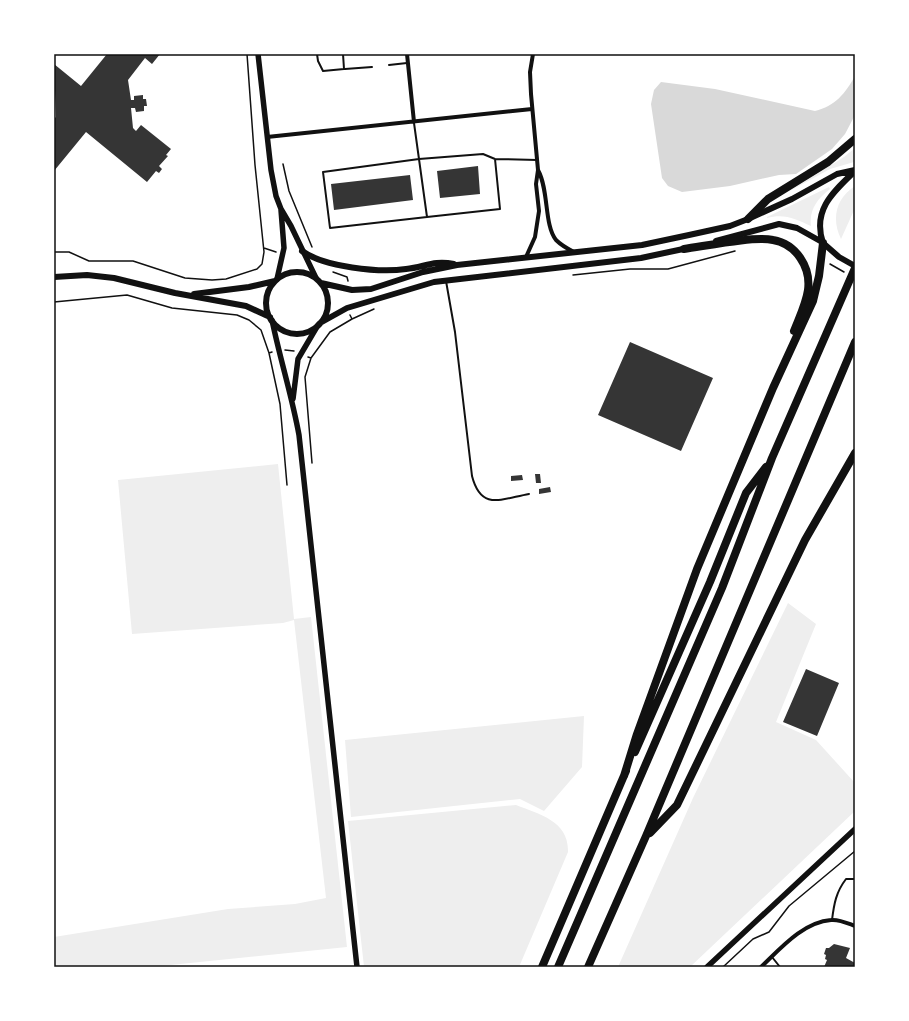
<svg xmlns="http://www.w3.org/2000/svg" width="909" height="1021" viewBox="0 0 909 1021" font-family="'Titillium Web',sans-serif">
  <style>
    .green { fill: #eee }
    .water { fill: #d9d9d9 }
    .building { fill: #353535 }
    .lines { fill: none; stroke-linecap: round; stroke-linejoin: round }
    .path { stroke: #111; stroke-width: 1.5 }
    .service { stroke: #111; stroke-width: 2 }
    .minor { stroke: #111; stroke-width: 4 }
    .tertiary { stroke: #111; stroke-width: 5.5 }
    .secondary { stroke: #111; stroke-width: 6 }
    .motorway { stroke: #111; stroke-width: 8 }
    .neatline { fill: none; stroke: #111; stroke-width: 1.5 }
  </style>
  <rect width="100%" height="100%" fill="#fff"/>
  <path class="green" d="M855,148L854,162L830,169L788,192L844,157Z
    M855,186V208L841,239C831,219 836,198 855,186Z
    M829,187L830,189C817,199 809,210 811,226C796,219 784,213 767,218V217Z
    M278,464L294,619L311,617L347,947L151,967H54V937L228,909L295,904L326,898L294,620L283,623L132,634L118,480Z
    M788,603L816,624L776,722L816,740L855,783V811L690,967H618L693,798Z
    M584,716L582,767L544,811L520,799L351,817L345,740Z
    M516,805C539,814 569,821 568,852L519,967H364L348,821Z"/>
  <path class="water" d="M855,76V115L845,134L832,149L796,174L779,175L730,186L682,192L668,186L662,178L651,104L654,90L661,82L715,89L815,111C835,106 845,94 855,76Z"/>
  <path class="building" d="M107,54H160L152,64L145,58L128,80L131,100H134V96L143,95V99H146L147,106H144V111L136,112L135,108H131L133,128L136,131L141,125L171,149L166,155L168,156L159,166L162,169L159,173L156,171L147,182L86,132L54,171V119L56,117L54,64L81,86Z
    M478,166L480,194L440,198L437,171Z
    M410,175L413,200L334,210L331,184Z
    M630,342L713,378L681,451L598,415Z
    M535,474H540L541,483H536Z
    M522,475L523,480L511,481V476Z
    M550,487L551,492L539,494V489Z
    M806,669L839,683L817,736L783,722Z
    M834,944L850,948L846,958L855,963V967H824L827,960L825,959L826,955L824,954L826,948H829Z"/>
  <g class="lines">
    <path class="path" d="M283,164L289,191L312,247
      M264,248L276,252
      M54,252H69L89,261H133L185,278L212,280L226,279L257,269L262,264L264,252L255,165L247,54
      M830,264L844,272
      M333,272L347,277L348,281
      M573,275L630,269H668L735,251
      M54,302L127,295L172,308L237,315L249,320L261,330L269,353L272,352
      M352,319L374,309
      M285,350L294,351
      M269,353L280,404L287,485
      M308,357L311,358L330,332L352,319L350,315
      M311,358L305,377L312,463
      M723,967L753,939L769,932L789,906L855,851"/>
    <path class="service" d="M317,54L318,61L323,71L344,69L343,54
      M389,65L407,63
      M345,69L372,67
      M414,123L427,217L330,228L323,172L419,159L483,154L495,159L537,160
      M427,217L500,209L495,159
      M446,281L455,332L472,476C481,511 501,499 529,494
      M832,920C834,904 836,892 846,879H855
      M772,957L780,967"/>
    <path class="minor" d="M407,54L414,122
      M267,137L532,109
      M538,170C549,190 544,225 556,240C561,245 568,249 574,252
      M526,257L535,237L539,211L536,184L538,170L531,94L530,72L533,54
      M761,967C780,949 803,922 831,920C839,919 847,923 855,926"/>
    <path class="tertiary" d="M258,54L271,170L276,196L281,209L291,226L316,278
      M277,279L284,248L281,210
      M272,320C280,359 292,396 299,435L357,967
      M293,399L298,359L318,325
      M707,967L855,829"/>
    <path class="secondary" d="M855,171C833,192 812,210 823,243L839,257L855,266
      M716,241L779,224L797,228L822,242
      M302,251C324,267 379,273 406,269C425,267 433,260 454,264
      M266 303a31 31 0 1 1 62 0a31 31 0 1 1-62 0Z
      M54,277L87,275L114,278L175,293L246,306L270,317
      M321,283L352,290L371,289L423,272L457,265L642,245L689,235L730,226L748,219L792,199L837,174L855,170
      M194,294L249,287L275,281
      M320,323L347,308L434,282L641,258L688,248"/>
    <path class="motorway" d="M748,219L768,199L828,162L855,139
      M684,249C706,246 753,236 773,240C796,244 811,267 808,290C806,304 799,318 794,331
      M635,752L710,582L746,493L766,467
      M624,776L637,734L697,569L773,388L813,301L819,276L823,243
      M650,833L677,805L805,540L855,453
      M542,967L626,771
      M558,967L722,588L772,458L855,268
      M588,967L646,836L855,342"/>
  </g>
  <rect width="909" height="1021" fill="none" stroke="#ffffff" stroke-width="110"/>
  <rect x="55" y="55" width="799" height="911" class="neatline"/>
</svg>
